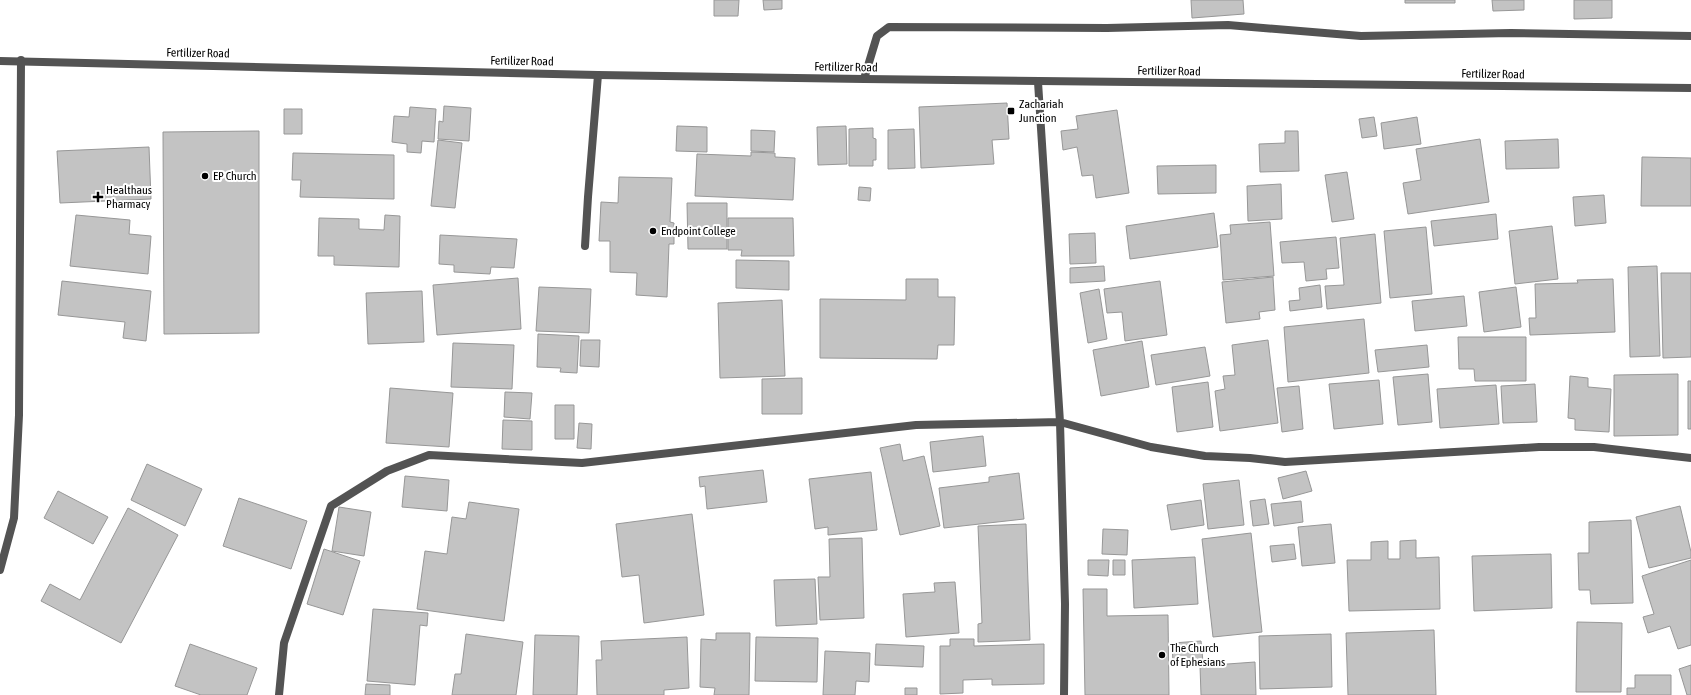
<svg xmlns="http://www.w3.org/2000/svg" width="1691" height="695" viewBox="0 0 1691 695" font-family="'Asap Condensed',sans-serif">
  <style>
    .building { fill: #c3c3c3; stroke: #979797 }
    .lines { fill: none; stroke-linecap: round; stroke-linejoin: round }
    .service { stroke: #535353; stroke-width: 8 }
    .minor { stroke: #535353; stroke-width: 8 }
    .tertiary { stroke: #535353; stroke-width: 8 }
    .poi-dot { fill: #000; stroke: #fff; stroke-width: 1.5 }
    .labels { text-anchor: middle; stroke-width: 4; stroke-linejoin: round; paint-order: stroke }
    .street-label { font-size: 12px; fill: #000; stroke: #fff }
    .poi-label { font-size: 12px; fill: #000; stroke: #fff; text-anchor: start }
  </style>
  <rect width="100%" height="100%" fill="#fff"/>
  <path class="building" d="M714,0H739L738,16H714Z
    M763,0H782V9L764,10Z
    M1191,0H1243L1244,14L1192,18Z
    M1405,0H1455V3H1405Z
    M1492,0H1524V10L1493,11Z
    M1574,0H1612V18L1574,19Z
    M1007,103L1009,139L992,140L994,164L921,168L919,107Z
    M444,106L471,108L469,141L438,139L439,121L443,122Z
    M410,107L436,109L434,142L422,141L421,153L407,152V144L392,142L394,116L409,117Z
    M284,109H302V134H284Z
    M1117,110L1129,193L1096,198L1093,175L1082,176L1077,147L1063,150L1061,131L1078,129L1076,116Z
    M1374,117L1377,136L1362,138L1359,119Z
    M1417,117L1421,144L1384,149L1381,123Z
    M677,126L707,127V152L676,151Z
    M846,126L847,164L818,165L817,127Z
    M873,128V138L876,139V160H873V166H849V129Z
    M914,129L915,168L888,169V130Z
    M751,130L775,131L774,152L751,151Z
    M259,131V333L164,334L163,132Z
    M1285,131H1298L1299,171L1260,172L1259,144L1285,143Z
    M1480,139L1489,202L1408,214L1403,183L1421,180L1416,149Z
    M1558,139L1559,168L1506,169L1505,141Z
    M438,140L462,143L455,208L431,206Z
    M149,147L151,199L60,203L57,151Z
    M751,152L775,153V157L795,158L793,200L695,196L697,154L751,156Z
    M293,153L394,155V199L300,197L301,180H292Z
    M1642,157L1691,158V206H1641Z
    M1216,165V193L1158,194L1157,166Z
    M1347,172L1354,219L1332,222L1325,175Z
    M619,177L672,178L670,222L674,223V244H669L667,297L636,295L637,273L610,272V241H599L601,202L618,203Z
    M1281,184L1282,219L1248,221L1247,186Z
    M859,187L871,188L870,201L858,200Z
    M1604,195L1606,223L1575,226L1573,197Z
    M687,203H727V249H688Z
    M1214,213L1218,247L1130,259L1126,226Z
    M1496,214L1498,239L1434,246L1431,221Z
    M76,215L130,220L129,234L151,236L148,274L70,266Z
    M385,215L400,216L399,267L334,265V256H318L319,218L359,219V229L384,230Z
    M728,218H793L794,256H741L742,250H728Z
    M1270,222L1274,276L1223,280L1220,235L1231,234L1230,225Z
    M1552,226L1558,279L1515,284L1509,231Z
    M1426,227L1432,294L1390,298L1384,231Z
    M1095,233L1096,263L1070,264L1069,234Z
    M1375,234L1381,303L1327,309L1325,286L1344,285L1340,238Z
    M440,235L517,239L514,268L491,267L490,274L454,272V265L439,264Z
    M1336,237L1339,268L1326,269L1327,279L1306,281L1304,262L1282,263L1280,242Z
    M736,260L789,261V290L736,288Z
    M1104,266L1105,281L1070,283V268Z
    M1657,266L1660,356L1630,357L1628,267Z
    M1661,273H1691V357L1663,358Z
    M1273,277L1275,310L1259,312L1260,319L1226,323L1222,282Z
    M518,278L521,329L437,335L433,285Z
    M906,279H938V297H955L954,345H938L937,359L820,358V299L906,300Z
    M1613,279L1615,332L1530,335L1529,318H1536L1535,284L1578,283L1577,280Z
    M62,281L151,291L146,341L123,338L125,322L58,315Z
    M1160,281L1167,335L1125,341L1122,312L1107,313L1104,289Z
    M1320,285L1322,307L1290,311L1289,301L1300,300L1299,288Z
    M539,287L591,289L589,333L536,331Z
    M1516,287L1521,327L1484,332L1479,292Z
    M1099,289L1107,339L1088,343L1080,293Z
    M422,291L424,342L368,344L366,293Z
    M1464,296L1467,326L1415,331L1412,301Z
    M782,300L785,376L720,378L718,303Z
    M1364,319L1369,373L1288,382L1284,327Z
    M538,334L579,336L577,373L560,372L561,368L537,367Z
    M1458,337H1526V381H1475L1474,369H1459Z
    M581,340H600L599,367L580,366Z
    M1268,340L1278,423L1220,431L1215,391L1225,389L1223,376L1235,375L1232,345Z
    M1142,341L1149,387L1101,396L1093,350Z
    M453,343L514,345L512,389L451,387Z
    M1427,345L1429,367L1378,372L1375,350Z
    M1205,347L1210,376L1156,385L1151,355Z
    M1428,374L1432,422L1398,425L1393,377Z
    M1678,374V435L1614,436V375Z
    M1570,376L1588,378V387L1611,389L1609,432L1575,430V419L1568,418Z
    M802,378V414H762V379Z
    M1379,380L1383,424L1334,429L1329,384Z
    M1688,381H1691V429H1688Z
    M1208,382L1213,427L1177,432L1172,387Z
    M1535,384L1537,422L1503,423L1501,386Z
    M1496,385L1499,424L1440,428L1437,389Z
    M1299,386L1303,429L1282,432L1277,388Z
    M390,388L453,393L449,447L386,443Z
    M505,392L532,393L530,419L504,417Z
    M555,405H574V439H555Z
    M503,420L532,421V450L502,449Z
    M579,423L592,424L591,449L577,448Z
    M983,436L986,466L933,472L930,442Z
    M900,444L903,461L924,456L940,526L900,535L880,448Z
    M147,464L202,489L185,526L131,500Z
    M763,470L767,502L707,509L705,486L700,487L699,477Z
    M1306,471L1312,491L1283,499L1278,478Z
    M871,472L877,530L828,535V527L815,529L809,479Z
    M1019,473L1024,519L944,528L939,488L989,482V477Z
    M405,476L449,480L447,511L402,507Z
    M1239,480L1244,525L1208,529L1203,484Z
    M58,491L108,517L93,544L44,518Z
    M239,498L307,521L291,569L223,546Z
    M1265,499L1269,524L1253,526L1250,501Z
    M1201,500L1204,525L1171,530L1167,505Z
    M1301,501L1303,522L1274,526L1271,504Z
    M469,502L519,509L504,621L417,609L425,551L447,554L452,517L466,519Z
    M1680,506L1691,552V558L1649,568L1636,517Z
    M339,507L371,512L364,556L332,551Z
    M128,508L178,535L121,643L41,601L50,584L80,600Z
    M692,514L704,615L644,623L639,575L622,577L616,524Z
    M1631,520L1633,603L1591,604L1590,590H1579L1578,553H1589V522Z
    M1026,524L1030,640L978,642V624L982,623L978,526Z
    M1331,524L1335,563L1302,566L1298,527Z
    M1103,529L1128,530L1127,555L1102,554Z
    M1251,533L1262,632L1213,637L1202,539Z
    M862,538L864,618L820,620L818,577H830L829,539Z
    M1416,540V558L1439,557L1440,609L1349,611L1347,560H1371V542L1388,541V559H1400V541Z
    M1294,544L1296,559L1272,562L1270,546Z
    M324,549L360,561L343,615L307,604Z
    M1551,554L1552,608L1474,611L1472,556Z
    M1195,557L1198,604L1134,608L1132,560Z
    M1088,560H1109L1108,576L1088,575Z
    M1113,560H1125V575H1113Z
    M1691,560V645L1678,649L1670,626L1648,633L1643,617L1654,614L1642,576Z
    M815,579L817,624L776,626L774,580Z
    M955,582L959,633L906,637L903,594L935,592L934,583Z
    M1083,589H1107V616L1168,615L1169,695H1085Z
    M373,609L428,613L427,626L420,625L415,685L367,681Z
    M1577,622L1622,623L1621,692H1576Z
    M1434,630L1436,695H1348L1346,633Z
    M716,633H750L749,695H714L715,688L700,687L701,639L716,640Z
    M466,634L523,642L516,695H452L455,674H461Z
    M1331,634L1332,687L1260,689L1259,636Z
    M535,635L579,636L577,695H533Z
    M687,637L689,688L664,690V695H597L596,660H602L601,641Z
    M756,637L818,638L817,682L755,681Z
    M950,639H974V646L1044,644V684L992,685V679L963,680V693L940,694V646H950Z
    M1201,641L1203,662L1173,663L1172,643Z
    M190,644L257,668L247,695H201L175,686Z
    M876,644L924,646L923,667L875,665Z
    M825,651L870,653L869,682L856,681L855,695H823Z
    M1255,662L1256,695H1201L1200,666Z
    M1691,665V695H1687L1679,669Z
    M1635,675H1671V695H1627V688H1635Z
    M366,684L390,685V695H365Z
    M905,688H917V695H905Z"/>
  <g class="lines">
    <path class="service" d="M864,79L877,36L889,27L1107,28L1228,25L1361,36L1511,33L1691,36
      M585,246L588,197L598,75"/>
    <path class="minor" d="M1038,82L1060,422L1065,604L1064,695
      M0,570L14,518L19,415L21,60
      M279,695L284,643L331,506L387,471L429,455L582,463L916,425L1060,422L1151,447L1205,456L1250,458L1285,462L1539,447H1594L1691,458"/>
    <path class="tertiary" d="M0,61L598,75L864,79L1691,88"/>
  </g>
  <g class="poi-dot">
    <rect x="1007" y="107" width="8" height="8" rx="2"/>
    <circle cx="205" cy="176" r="4"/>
    <path d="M96 191h4v4h4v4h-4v4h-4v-4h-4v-4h4z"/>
    <circle cx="653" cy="231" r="4"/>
    <circle cx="1162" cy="655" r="4"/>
  </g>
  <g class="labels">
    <g class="street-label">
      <text transform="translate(198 53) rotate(1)" y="4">Fertilizer Road</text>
      <text transform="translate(522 61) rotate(1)" y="4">Fertilizer Road</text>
      <text transform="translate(846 67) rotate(1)" y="4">Fertilizer Road</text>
      <text transform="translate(1169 71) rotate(1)" y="4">Fertilizer Road</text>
      <text transform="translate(1493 74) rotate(1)" y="4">Fertilizer Road</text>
    </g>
    <g class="poi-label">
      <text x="1019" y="108">Zachariah<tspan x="1019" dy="14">Junction</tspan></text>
      <text x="213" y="180">EP Church</text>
      <text x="106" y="194">Healthaus<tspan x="106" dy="14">Pharmacy</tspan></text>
      <text x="661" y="235">Endpoint College</text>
      <text x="1170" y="652">The Church<tspan x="1170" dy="14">of Ephesians</tspan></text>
    </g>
  </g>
</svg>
